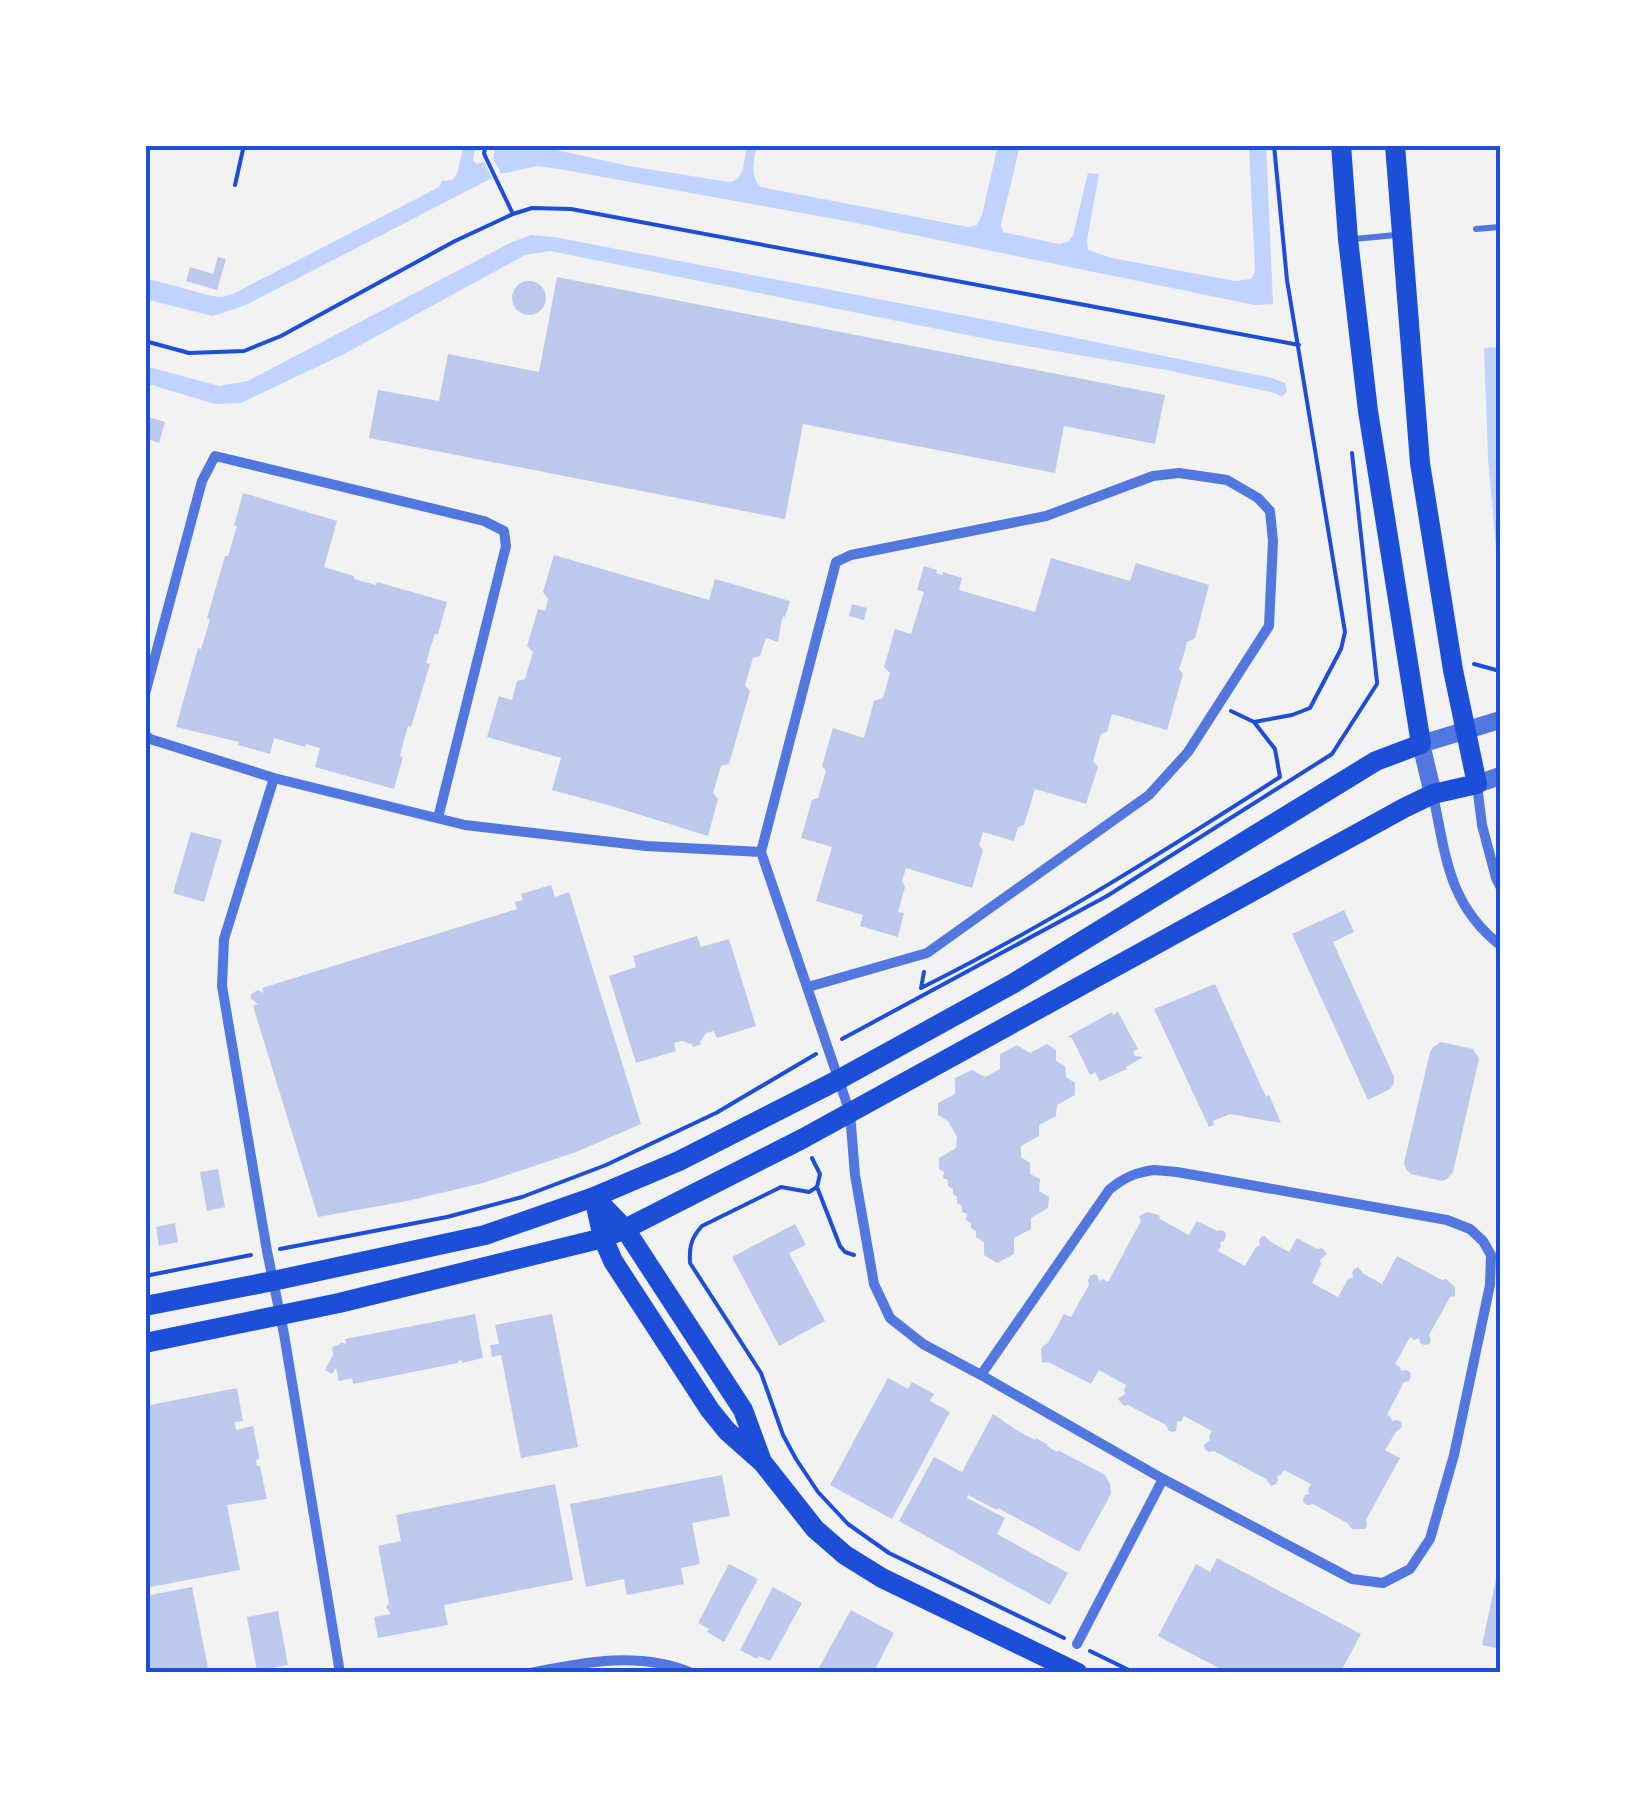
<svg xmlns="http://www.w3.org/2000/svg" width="1645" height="1818" viewBox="0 0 1645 1818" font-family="'Varela Round',sans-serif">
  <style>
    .water { fill: #bfd3fe }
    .building { fill: #bdc9ec }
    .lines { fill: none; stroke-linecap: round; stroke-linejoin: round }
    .path { stroke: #1d4ed8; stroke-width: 4 }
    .service { stroke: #5277de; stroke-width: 6 }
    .minor { stroke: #5277de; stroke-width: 10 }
    .tertiary { stroke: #5277de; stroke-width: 18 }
    .secondary { stroke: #1d4ed8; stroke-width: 20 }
    .neatline { fill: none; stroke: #1d4ed8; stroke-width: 4 }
  </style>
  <rect width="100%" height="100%" fill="#f2f2f2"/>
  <path class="water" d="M464,145H476L473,160L477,164L484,162L492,178L246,305L213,316L145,299V278L212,296L222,297L233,294L439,187L442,181L452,180L457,174Z
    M496,145H533L629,166L729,182C745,181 744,158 747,145H757C754,159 749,177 761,187L968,227L977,225L982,215L998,145H1020L1001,225L1003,232L1059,244L1068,242L1073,235L1088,173L1099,174L1087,240L1088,250L1112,258L1235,281L1251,279L1255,272L1249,145H1266L1273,304L1255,305L846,221L559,169L537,166L501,174L493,158Z
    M531,235L554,237L1008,324L1272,378L1285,383L1287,391L1282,397L1275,393L1166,370L997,341L550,251L525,255L344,354L241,403L215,404L145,383V366L219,386L248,381L512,242Z
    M1500,347V593L1488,458L1484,348Z"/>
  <path class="building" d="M218,257L226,259L217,290L186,281L190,267L213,274Z
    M557,277L1165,395L1155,444L1064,426L1055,473L803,424L785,519L369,438L378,390L439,401L448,354L539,372Z
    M512 298a17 17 0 1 1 34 0a17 17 0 1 1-34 0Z
    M145,416L165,422L159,443L145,438Z
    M243,493L337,521L324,567L354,576V579L376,585L377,582L447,602L438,634H435L430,649L426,663L430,664L411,727L408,726L404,740L400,756L403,757L394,789L315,767L320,748L306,744L305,747L274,738L270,754L238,745L239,742L176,727L198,648L201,649L206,633L210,619L207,618L225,556H228L237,526H234Z
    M554,555L709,600L715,579L790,601L785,617L783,616L782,619L778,642L766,638L760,656L753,658L745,685L750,691L729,764L721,766L717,780L713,793L718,799L708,836L615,807L552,790L561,758L487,737L499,696L512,700L517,681L525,679L533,652L527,646L538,609L545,611L548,599L543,592Z
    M1051,558L1130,581L1136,563L1209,585L1196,635L1194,639L1187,642L1184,654L1179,669L1183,674L1167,730L1112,714L1107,732L1101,734L1093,761L1098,767L1086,804L1035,789L1024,825L1018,827L1014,841L983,832L979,845L983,850L972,888L906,868L902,881L905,887L898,912L904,913L898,937L860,926L863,915L816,901L832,847L801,838L812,800L818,798L826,771L822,766L833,728L864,738L874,701L883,698L890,673L884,667L895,629L911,634L924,592L917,590L924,566L937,570L936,573L942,575L943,572L962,578L959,590L1035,612Z
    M852,604L867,608L864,620L849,616Z
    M191,832L222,840L204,902L173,893Z
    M551,885L555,897L569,892L641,1124L576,1152L483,1183L407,1201L318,1217L253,1006L258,1004L251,999V994L258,990L264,993L262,988L517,909L515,902L523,900L521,894Z
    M1344,910L1354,932L1333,942L1394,1077V1083L1390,1089L1368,1100L1292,934Z
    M697,936L701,947L729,939L756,1026L717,1038L714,1031L706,1033L700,1042L701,1044L693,1047L692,1044L682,1041L674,1043L676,1051L636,1063L609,976L636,967L633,956Z
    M1215,984L1266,1097L1269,1095L1281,1123L1230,1114L1213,1121L1214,1125L1209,1127L1154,1009Z
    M1112,1012L1113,1015L1118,1012L1138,1049L1133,1051L1135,1056L1143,1057L1126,1067L1127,1069L1100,1081L1095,1072L1090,1075L1072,1038L1067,1037Z
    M1441,1042L1473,1049L1479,1059L1453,1172L1447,1179L1442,1181L1411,1174L1406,1169L1404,1163L1430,1052L1433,1047Z
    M1047,1044L1056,1050V1061L1065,1066L1066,1077L1075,1083V1095L1057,1105L1056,1116L1039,1125V1136L1021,1146V1157L1030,1163V1174L1040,1179L1039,1191L1049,1197L1048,1208L1031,1218V1229L1014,1238V1254L997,1263L984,1255V1242L976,1237V1231L971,1228V1223L966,1220L967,1214L962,1212V1206L957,1203V1197L953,1194V1189L948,1186V1180L943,1178L944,1172L939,1169V1158L956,1148L957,1137L948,1121L938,1115V1103L955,1094V1078L972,1070L985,1077L1000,1069V1054L1017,1045L1030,1053Z
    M218,1169L225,1207L207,1211L200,1172Z
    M1147,1212L1159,1215L1160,1219L1189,1235L1197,1221L1217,1231L1221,1230L1225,1232L1226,1236L1224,1241L1220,1242L1221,1246L1218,1251L1245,1266L1256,1247L1260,1245L1259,1241L1261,1237L1265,1236L1271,1242L1289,1252L1297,1238L1317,1249L1322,1248L1327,1254L1320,1260L1321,1264L1312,1283L1338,1297L1348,1279L1353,1277L1352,1273L1354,1269L1358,1267L1364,1274L1382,1284L1397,1256L1442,1280L1446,1279L1455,1287V1296L1450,1297L1429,1335L1431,1340L1429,1344L1424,1345L1420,1343L1419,1338L1414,1340L1410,1337L1395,1364L1400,1367L1401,1371L1406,1370L1410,1372L1411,1377L1409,1381L1404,1382L1387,1415L1391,1417L1392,1421L1397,1420L1401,1422L1402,1427L1396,1432L1385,1450L1400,1458L1366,1520L1367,1525L1365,1529H1352L1347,1523L1313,1504L1308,1505L1304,1503L1303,1499L1305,1495L1309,1494L1308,1489L1311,1484L1284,1470L1281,1475L1277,1476L1278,1480L1276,1484L1271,1486L1266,1479L1214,1451L1209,1452L1205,1450L1204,1445L1210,1440L1209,1436L1212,1431L1184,1416L1182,1421L1177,1422L1176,1431L1172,1432L1168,1430L1166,1425L1128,1405L1124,1406L1118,1399L1125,1394L1124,1389L1126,1385L1099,1370L1091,1384L1050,1363L1042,1362L1041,1349L1044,1345L1048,1343L1064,1314L1071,1317L1089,1285L1088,1280L1090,1276L1094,1274L1098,1276L1099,1281L1103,1279L1108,1282L1141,1221L1139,1216Z
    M175,1223L178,1242L159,1246L156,1227Z
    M795,1224L806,1245L789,1253L825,1321L779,1346L732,1257Z
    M475,1314L483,1358L462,1363V1360L458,1361V1363L353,1384L352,1378L339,1381L336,1368L332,1374L325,1370L333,1355L332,1347L339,1345L341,1342L346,1344L345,1339Z
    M552,1314L578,1447L521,1458L501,1355L492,1357L490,1345L499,1344L495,1325Z
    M888,1378L908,1389L912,1382L934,1394L930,1401L950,1412L892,1519L830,1485Z
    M237,1388L243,1421L235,1422L236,1430L253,1426L259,1456V1459L256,1460L257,1466H260L267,1499L227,1505L240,1570L145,1588V1406Z
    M993,1414L1018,1431L1035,1440L1036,1438L1048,1445L1047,1446L1057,1452L1058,1450L1105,1475L1110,1484L1111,1494L1079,1552L998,1508L997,1510L968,1495L967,1498L1005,1518L997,1534L1068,1573L1050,1605L899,1521L934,1457L962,1472Z
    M722,1475L730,1516L692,1523L700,1564L681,1568L684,1584L627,1595L624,1579L586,1587L570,1504Z
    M555,1484L573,1580L444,1605L448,1625L378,1638L374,1617L391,1614L386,1607L389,1603L378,1546L401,1541L396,1515Z
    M1217,1558L1361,1634L1340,1673H1228L1158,1636L1196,1564L1210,1572Z
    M729,1564L758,1579L724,1642L707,1632L709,1629L698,1623Z
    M1498,1570H1500V1649L1482,1645Z
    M192,1587L209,1673H145V1596Z
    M773,1587L802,1603L770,1661L759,1656L757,1659L740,1650Z
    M851,1610L894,1633L873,1673H816Z
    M278,1611L288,1665L257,1671L247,1617Z"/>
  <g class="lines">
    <path class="path" d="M486,145L484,153L486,158L513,214L532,208L571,209L1299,345
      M235,185L244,145
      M145,341L189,353L244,351L281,336L455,241L513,214
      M1352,453L1377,682
      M1474,664L1500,671
      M1231,711L1254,722L1292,715L1310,708L1341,649L1345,632L1287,280L1274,145
      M924,972L921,988C1046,926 1163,852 1280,777L1275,749L1254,722
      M842,1039L1107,896L1332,754L1377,684
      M812,1158L820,1174L817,1187L809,1192L781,1187L702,1226C691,1238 689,1247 690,1263L761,1373L783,1435L796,1459L818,1492L848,1524L889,1553L1064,1638
      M817,1187L840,1246L845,1252L854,1255
      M280,1249L447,1217L522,1197L606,1165L716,1113L816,1054
      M145,1276L251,1255
      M1090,1651L1135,1673"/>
    <path class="service" d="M1476,229L1500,227
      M1354,239L1396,235"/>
    <path class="minor" d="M145,694L202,481L215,456L484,521L504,531L506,546L438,818
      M145,735L150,739L274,778L465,825L646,846L761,852
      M274,778L224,939L222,986L267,1251L284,1334L340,1673
      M1477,785L1482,825L1496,878L1500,886
      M1433,795C1446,856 1448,904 1500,945
      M808,987L927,953L1149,795L1188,752L1269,626L1273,541L1270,511L1258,498L1227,480L1179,473L1153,476L1046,516L851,555L836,562L761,852L850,1113L855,1175L874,1284L890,1318L923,1344L981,1375
      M1154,1170L1177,1172L1447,1220L1470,1229L1483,1241L1491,1255L1490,1285L1454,1455L1430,1539L1410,1569L1383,1583L1352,1579L1163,1479L981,1375L1109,1190C1123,1178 1136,1172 1154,1170Z
      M1077,1644L1163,1479
      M530,1673C585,1662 639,1651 692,1673"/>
    <path class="tertiary" d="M1477,784L1500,776
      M1433,794L1421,744L1500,720"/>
    <path class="secondary" d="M594,1197L603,1238L613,1261L710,1410L727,1431L763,1463L815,1529L845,1555L882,1578L1078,1673
      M595,1198L625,1229L743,1410L761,1459
      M145,1306L273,1281L485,1235L594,1197L679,1161L838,1080L1014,983L1376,761L1421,744L1368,411L1348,239L1341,145
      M145,1343L339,1303L603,1238L625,1229L802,1139L1404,808L1433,794L1477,784L1453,670L1420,463L1395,145"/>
  </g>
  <rect width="1645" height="1818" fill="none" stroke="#ffffff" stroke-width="295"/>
  <rect x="148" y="148" width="1350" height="1522" class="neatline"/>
</svg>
